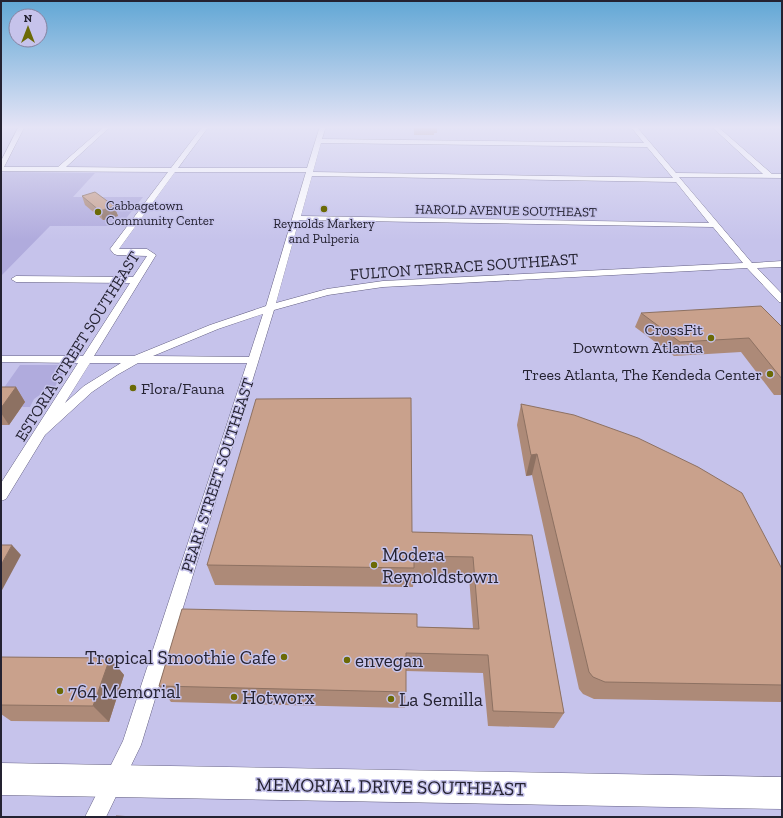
<svg xmlns="http://www.w3.org/2000/svg" width="783" height="818" viewBox="0 0 783 818" font-family="'Zilla Slab',serif">
  <style>
    .green { fill: #b0abdd }
    .lines { fill: none; stroke-linecap: round; stroke-linejoin: round }
    .minor-casing { stroke: #635f83; stroke-width: 1 }
    .primary-casing { stroke: #635f83; stroke-width: 1 }
    .minor { fill: #fff; fill-rule: evenodd }
    .primary { fill: #fff; fill-rule: evenodd }
    .wall { fill: #ad8a78 }
    .shaded-wall { fill: #8d7162 }
    .building { fill: #c9a18c; stroke: #8d7162 }
    .poi-dot { fill: #6b6a06; stroke: #c6c3eb; stroke-width: 1.5 }
    .labels { text-anchor: middle; stroke-width: 3; stroke-linejoin: round; paint-order: stroke }
    .far-poi-label { font-size: 13px; fill: #242231; stroke: #c6c3eb; text-anchor: start }
    .far-street-label { font-size: 13px; fill: #242231; stroke: #c6c3eb }
    .street-label { font-size: 16px; fill: #242231; stroke: #c6c3eb }
    .poi-label { font-size: 16px; fill: #242231; stroke: #c6c3eb; text-anchor: end }
    .near-poi-label { font-size: 19px; fill: #242231; stroke: #c6c3eb; text-anchor: start }
    .near-street-label { font-size: 19px; fill: #242231; stroke: #c6c3eb }
  </style>
  <rect width="100%" height="100%" fill="#c6c3eb"/>
  <path class="green" d="M5,172L95,173L73,197H143L120,226H50L1,276V173Z
    M20,365H59L65,371L54,388L44,392L34,399L30,407H22L25,402L1,392Z"/>
  <g class="lines">
    <g class="minor-casing">
      <path id="minor" d="M19,126H25L4,167H58L105,126H111L66,167L171,168L203,126H209L178,168H307L320,126H326L322,139L644,143L630,126H636L676,173L763,174L711,126H717L772,174H782V178L679,177L752,263L782,261V267L757,268L782,294V303L779,302L747,268L383,287L328,295L274,310L141,745L106,817H85L123,741L247,363H138L117,375L92,392L45,435L6,499L1,501V483L78,363L1,362V356H83L130,283L16,282L11,279L16,276L133,277L147,256L117,255L114,254L110,249L168,172L1,171V161ZM321,143L647,147L673,178L313,172ZM175,172H306L266,306L210,325L134,356H94L156,255L147,249H119ZM312,176L676,182L709,223L301,216ZM299,220L713,227L743,263L383,281L327,289L276,303ZM263,314L249,357L153,356L218,329ZM90,363H121L84,386L65,403Z"/>
    </g>
    <g class="primary-casing">
      <path id="primary" d="M1,763L782,777V809L1,795Z"/>
    </g>
    <use href="#minor" class="minor"/>
    <use href="#primary" class="primary"/>
  </g>
  <path class="wall" d="M414,126H437V133H434V135H414Z
    M82,196L114,206L118,216L103,220L85,205Z
    M641,313L782,327V395H774L741,352L674,356L635,327Z
    M1,387H16L25,402L9,425H1Z
    M521,404L782,569V702L594,699L583,694L579,689L532,475L526,476L517,425Z
    M412,532L532,535L564,713L554,728L488,726L483,673L406,671L405,708L171,702L159,686L417,627L473,628L469,577L414,576L413,587L215,585L207,565Z
    M1,657L110,658L124,675L109,722L11,721L1,714Z"/>
  <path class="shaded-wall" d="M114,206L118,216L103,220L100,211Z
    M16,387L25,402L9,425L1,413V408Z
    M537,454L532,475L526,476L531,455Z
    M12,545L21,555L1,592V565Z
    M110,658L124,675L109,722L93,706Z"/>
  <path class="building" d="M95,192L114,206L100,211L82,196Z
    M761,306L782,327V379L749,338L680,342L641,313Z
    M1,387H16L1,408Z
    M411,398L412,532L532,535L564,713L493,711L488,655L406,653V692L159,686L182,609L417,614V627L479,629L473,557L414,556V568L207,565L256,399Z
    M521,404L574,415L638,438L698,467L742,493L782,569V685L605,682L593,677L589,672L537,454L531,455Z
    M1,545H12L1,565Z
    M1,657L110,658L93,706L1,705Z
    M116,816L134,817H115Z"/>
  <linearGradient id="sky" x2="0" y2="1"><stop stop-color="#61a7d5"/><stop offset="0.53" stop-color="#e5e4f6"/><stop offset="1" stop-color="#e5e4f6" stop-opacity="0"/></linearGradient>
  <rect width="783" height="240" fill="url(#sky)"/>
  <g class="poi-dot">
    <circle cx="324" cy="209" r="4"/>
    <circle cx="98" cy="212" r="4"/>
    <circle cx="711" cy="338" r="4"/>
    <circle cx="770" cy="374" r="4"/>
    <circle cx="133" cy="388" r="4"/>
    <circle cx="374" cy="565" r="4"/>
    <circle cx="284" cy="657" r="4"/>
    <circle cx="347" cy="660" r="4"/>
    <circle cx="60" cy="691" r="4"/>
    <circle cx="234" cy="697" r="4"/>
    <circle cx="391" cy="699" r="4"/>
  </g>
  <g class="labels">
    <g class="far-poi-label">
      <text x="106" y="210">Cabbagetown<tspan x="106" dy="15">Community Center</tspan></text>
      <text x="324" y="228" text-anchor="middle">Reynolds Markery<tspan x="324" dy="15">and Pulperia</tspan></text>
    </g>
    <g class="far-street-label">
      <text transform="translate(506 210) rotate(1)" y="5">HAROLD AVENUE SOUTHEAST</text>
    </g>
    <g class="street-label">
      <text transform="translate(464 266) rotate(-4)" y="6">FULTON TERRACE SOUTHEAST</text>
      <text transform="translate(77 346) rotate(-58)" y="6">ESTORIA STREET SOUTHEAST</text>
      <text transform="translate(217 475) rotate(-72)" y="6">PEARL STREET SOUTHEAST</text>
    </g>
    <g class="poi-label">
      <text x="703" y="335">CrossFit<tspan x="703" dy="18">Downtown Atlanta</tspan></text>
      <text x="762" y="380">Trees Atlanta, The Kendeda Center</text>
      <text x="141" y="394" text-anchor="start">Flora/Fauna</text>
    </g>
    <g class="near-poi-label">
      <text x="382" y="561">Modera<tspan x="382" dy="22">Reynoldstown</tspan></text>
      <text x="276" y="664" text-anchor="end">Tropical Smoothie Cafe</text>
      <text x="355" y="667">envegan</text>
      <text x="68" y="698">764 Memorial</text>
      <text x="242" y="704">Hotworx</text>
      <text x="399" y="706">La Semilla</text>
    </g>
    <g class="near-street-label">
      <text transform="translate(391 786) rotate(1)" y="7">MEMORIAL DRIVE SOUTHEAST</text>
    </g>
  </g>
  <rect width="783" height="818" fill="none" stroke="#242231" stroke-width="4"/>
  <g transform="translate(28 28)"><circle r="19" fill="#c6c3eb" stroke="#8583a1"/>
  <path d="M0-3L7 15L0 10L-7 15Z" fill="#6b6a06"/>
  <text y="-6" font-size="11" font-weight="bold" text-anchor="middle" fill="#242231">N</text>
  </g>
</svg>
